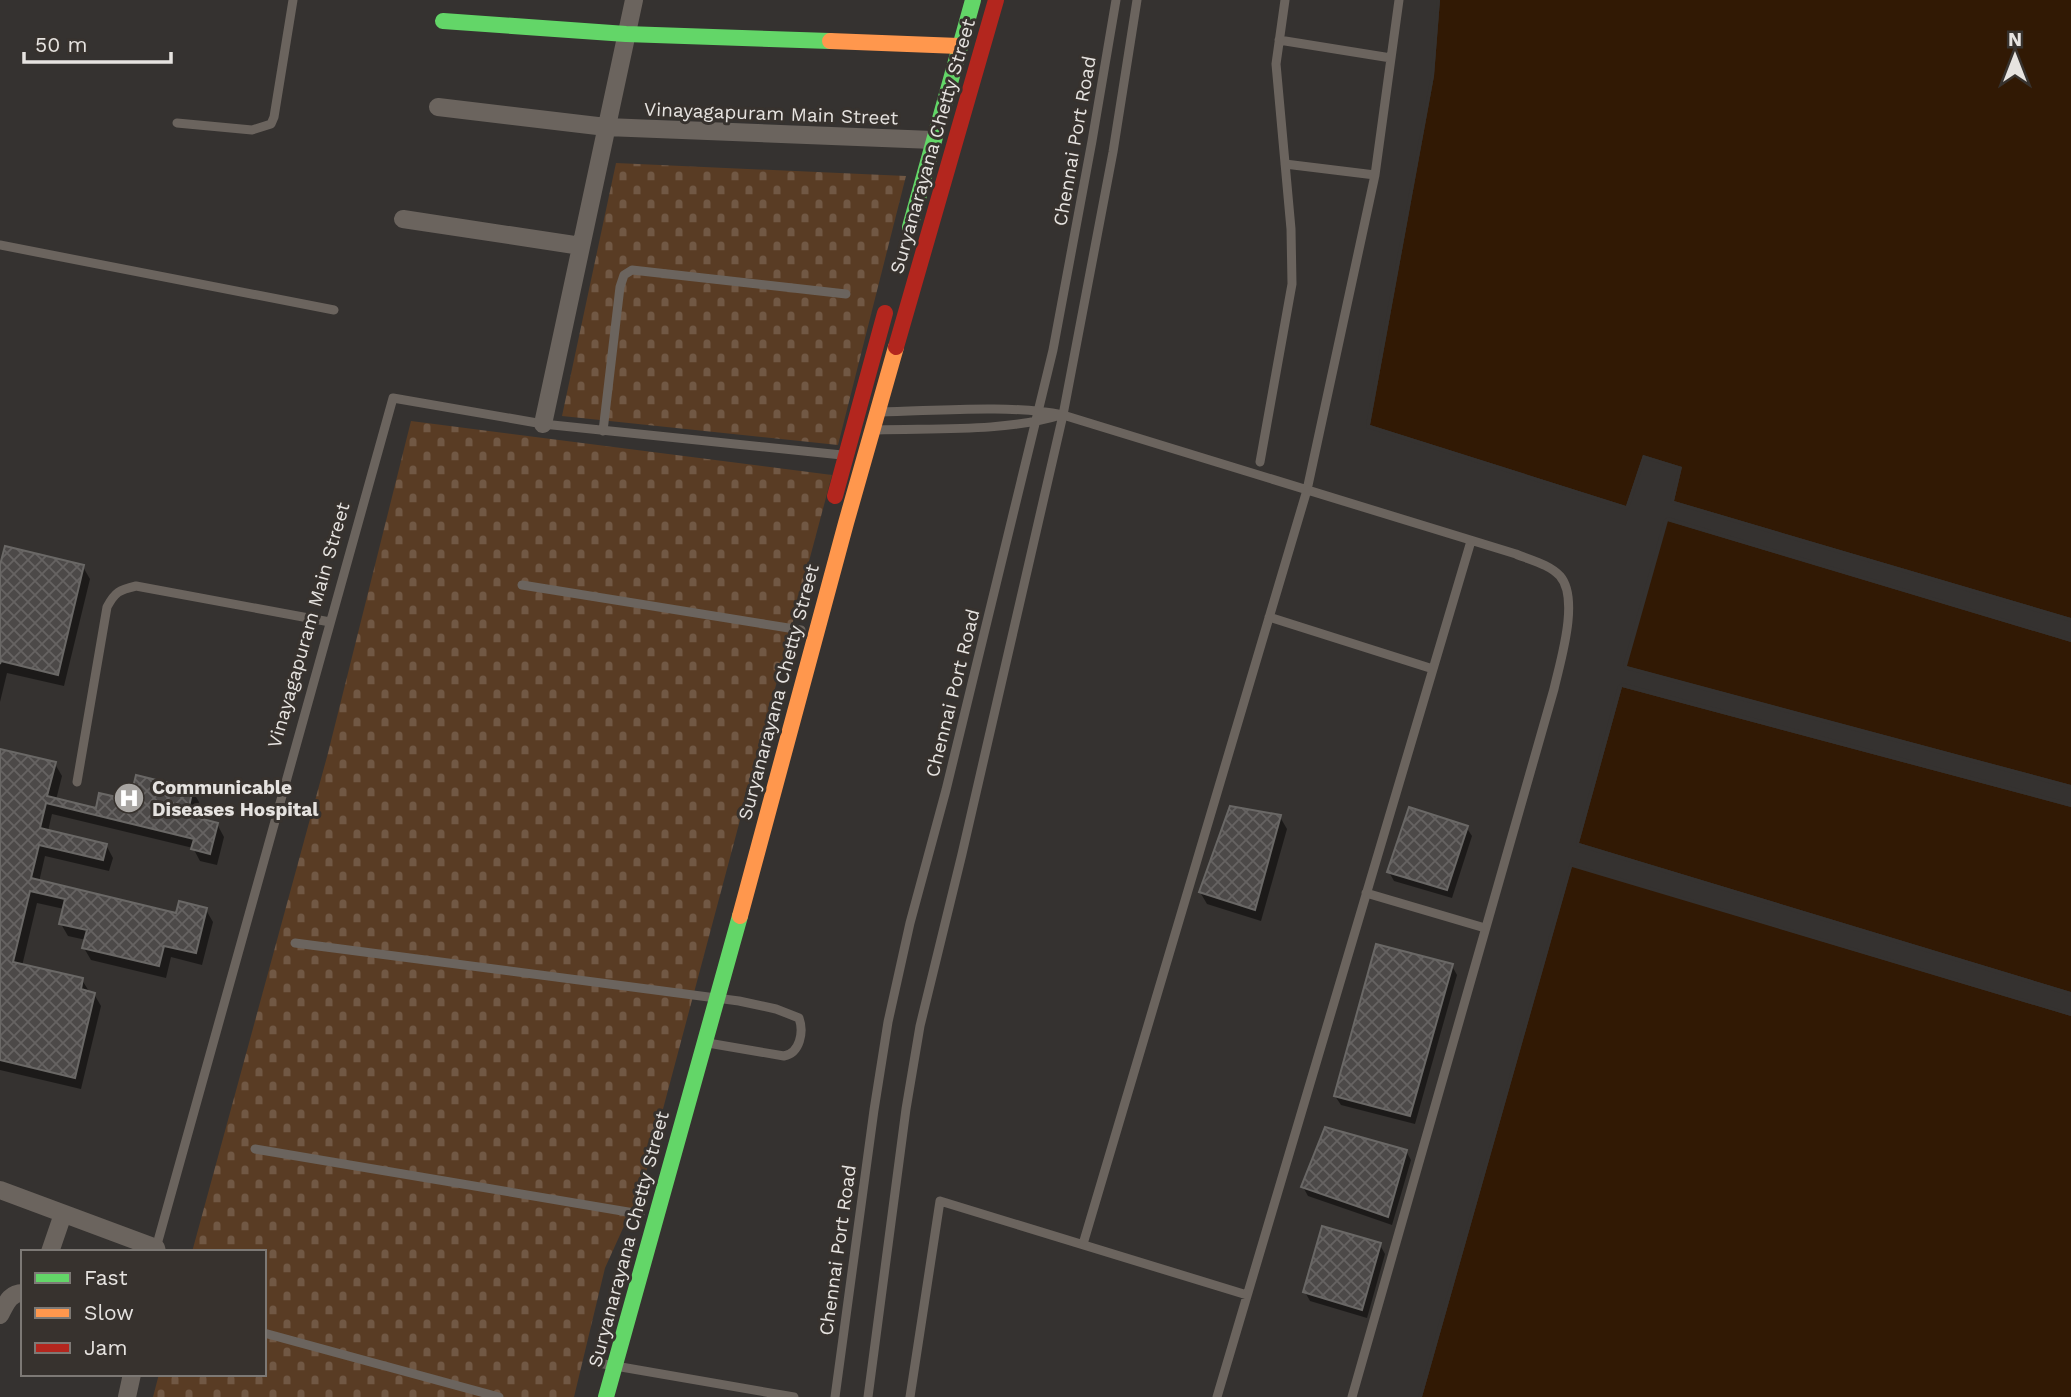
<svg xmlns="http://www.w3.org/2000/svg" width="2071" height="1397" viewBox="0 0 2071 1397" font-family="'Work Sans',sans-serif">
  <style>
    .cemetery { fill: url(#cemetery-stones) }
    .water { fill: #311904 }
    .pier { fill: #353230 }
    .shadow { fill: #0007 }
    .building { fill: url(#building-cross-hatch); stroke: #6a6866; stroke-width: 2 }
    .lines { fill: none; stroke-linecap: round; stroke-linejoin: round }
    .lane { stroke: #6b645e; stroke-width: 9 }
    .street { stroke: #6b645e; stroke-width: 18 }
    .fast { stroke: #63d668; stroke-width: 16 }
    .slow { stroke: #ff974d; stroke-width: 16 }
    .jam { stroke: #b3261e; stroke-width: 16 }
    .labels { text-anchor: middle; stroke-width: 6; stroke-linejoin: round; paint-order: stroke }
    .street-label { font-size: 19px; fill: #e6e3e0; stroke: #37322e }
    .poi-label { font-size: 19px; font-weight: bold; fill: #e6e3e0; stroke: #37322e; text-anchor: start }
  </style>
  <defs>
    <pattern id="cemetery-stones" width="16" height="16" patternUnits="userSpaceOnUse" patternTransform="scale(1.75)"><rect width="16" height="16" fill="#593c24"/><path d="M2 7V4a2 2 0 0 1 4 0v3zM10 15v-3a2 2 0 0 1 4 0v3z" fill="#715844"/></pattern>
    <pattern id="building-cross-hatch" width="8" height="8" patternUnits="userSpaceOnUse" patternTransform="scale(1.75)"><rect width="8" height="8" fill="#4c4948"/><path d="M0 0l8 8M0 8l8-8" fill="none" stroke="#666362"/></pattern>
  </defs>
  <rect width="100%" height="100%" fill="#353230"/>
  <path class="cemetery" d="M616,163L906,176L838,445L562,416Z
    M411,421L832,475L643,1184L605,1268L574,1397H153L159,1374H264V1252H192L328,753Z"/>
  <path class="water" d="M1440,0H2071V618L1674,501L1682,467L1643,455L1626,506L1370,425L1434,76Z
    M1667,521L2071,642V785L1626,666Z
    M1622,687L2071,807V992L1579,843Z
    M1572,866L2071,1016V1397H1422Z"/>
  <path class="pier" d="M1437,0H1440L1434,76L1370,425L1626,506L1643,455L1682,467L1674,501L2071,618V622L1673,504L1670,500L1678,469L1645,459L1629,508L1626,510L1367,428L1366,425L1431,75Z
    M1668,517L2071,639V642L1668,521L1627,666L2071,785V789L1625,669L1623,665L1664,520Z
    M1623,683L2071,803V807L1622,687L1579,843L2071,992V996L1577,846L1576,842L1618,686Z
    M1570,863L2071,1013V1016L1572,867L1422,1397H1418Z"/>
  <path class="shadow" d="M83,567L90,579L64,686L7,673L0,702V573Z
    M0,751L55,764L62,776L56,800L97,810L192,790L199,802L195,819L217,824L224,837L217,865L200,861L193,848L52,814L48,831L106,845L113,858L109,871L45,856L39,882L177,915L206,910L213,922L202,965L171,957L166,978L91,960L84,948L86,940L68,936L61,924L64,909L37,903L22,966L82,980L90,993L94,994L101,1006L81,1089L0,1070Z
    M1280,817L1287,829L1261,921L1207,904L1200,892Z
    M1466,827L1472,836L1452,898L1394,881L1389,872Z
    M1452,966L1457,975L1415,1124L1341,1105L1335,1096Z
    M1406,1151L1411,1160L1392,1225L1308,1196L1303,1187Z
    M1380,1245L1385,1254L1367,1318L1310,1301L1305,1292Z"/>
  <path class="building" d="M5,546L84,565L58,675L1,661L0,664V565Z
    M0,749L56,762L47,796L96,808L99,793L130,800L136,775L193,789L187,815L218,823L210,854L191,849L194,839L46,803L40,828L107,844L103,860L39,845L31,878L176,913L179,901L207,908L196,953L164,946L159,966L82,948L87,930L59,924L65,899L30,891L13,962L83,978L81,989L95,993L75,1078L0,1060Z
    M1230,806L1281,815L1255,910L1199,892Z
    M1409,807L1468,826L1447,890L1387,872Z
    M1376,944L1453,964L1410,1116L1334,1096Z
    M1325,1127L1407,1150L1388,1217L1301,1187Z
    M1322,1226L1381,1243L1362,1310L1303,1292Z"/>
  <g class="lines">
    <path class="lane" d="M1279,40L1391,58
      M177,123L252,130L271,124L274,117L293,0
      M1285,164L1375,175
      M0,245L334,310
      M880,412C937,411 1007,404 1063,415L1516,554C1530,560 1549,564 1560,576C1580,599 1560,662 1554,689L1352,1397
      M877,430C935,428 1005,432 1061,415
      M603,431L620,287L624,275L632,270L846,294
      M1260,462L1292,284L1291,229L1276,64L1285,0
      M522,585L801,630
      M1269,617L1433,669
      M77,782L107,607C115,592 119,590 136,586L330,622
      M1366,893L1485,928
      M295,943L739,1001L776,1009L799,1018C804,1032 800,1053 784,1056L708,1043
      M255,1149L640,1214
      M1083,1244L1307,490L1375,175L1399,0
      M156,1248L393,398L543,424L842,455
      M264,1333L499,1397
      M598,1363L794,1397
      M835,1397L874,1110L888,1022L910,923L946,790L1053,350L1092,141L1116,0
      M868,1397L906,1109L920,1026L962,854L1063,415L1113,152L1137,0
      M910,1397L940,1201L1247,1295
      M1217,1397L1471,541"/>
    <path class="street" d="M438,107L606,127L933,140
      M403,219L581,246
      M543,424L634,0
      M0,1190L156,1248L157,1252
      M50,1252L63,1214
      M0,1315C6,1304 9,1293 23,1293
      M127,1397L132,1374"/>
    <path class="fast" d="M443,21L626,34L830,41
      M910,227L973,0
      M606,1397L740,916"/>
    <path class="slow" d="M830,41L959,46
      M740,916L846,523L896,347"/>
    <path class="jam" d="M896,347L996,0
      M835,496L885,313"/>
  </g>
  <defs>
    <g id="hospital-disc" transform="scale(1.575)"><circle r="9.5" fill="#a8a5a2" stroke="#37322e"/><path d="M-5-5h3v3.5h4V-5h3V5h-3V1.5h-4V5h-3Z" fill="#fff"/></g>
  </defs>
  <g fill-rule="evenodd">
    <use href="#hospital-disc" x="129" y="798"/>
  </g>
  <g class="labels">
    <g class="street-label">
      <text transform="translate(771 113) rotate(2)" y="7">Vinayagapuram Main Street</text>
      <text transform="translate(1074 141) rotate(-80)" y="7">Chennai Port Road</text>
      <text transform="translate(932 146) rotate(-74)" y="7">Suryanarayana Chetty Street</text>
      <text transform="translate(308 625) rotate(-74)" y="7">Vinayagapuram Main Street</text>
      <text transform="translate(778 692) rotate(-75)" y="7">Suryanarayana Chetty Street</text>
      <text transform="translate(952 693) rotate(-76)" y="7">Chennai Port Road</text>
      <text transform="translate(628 1239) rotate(-75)" y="7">Suryanarayana Chetty Street</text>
      <text transform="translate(837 1250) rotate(-82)" y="7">Chennai Port Road</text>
    </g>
    <g class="poi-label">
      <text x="152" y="794">Communicable<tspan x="152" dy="22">Diseases Hospital</tspan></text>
    </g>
  </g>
  <rect x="21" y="1250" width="245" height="126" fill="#37322e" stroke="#7d7975" stroke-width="2"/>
  <rect x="35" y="1273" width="35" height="10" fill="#63d668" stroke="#7d7975" stroke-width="2"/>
  <text x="84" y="1285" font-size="21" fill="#e6e3e0">Fast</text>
  <rect x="35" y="1308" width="35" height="10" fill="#ff974d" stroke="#7d7975" stroke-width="2"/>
  <text x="84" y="1320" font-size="21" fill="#e6e3e0">Slow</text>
  <rect x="35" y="1343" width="35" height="10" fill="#b3261e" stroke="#7d7975" stroke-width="2"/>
  <text x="84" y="1355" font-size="21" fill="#e6e3e0">Jam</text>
  <g transform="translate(2015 56)" stroke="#37322e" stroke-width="5" paint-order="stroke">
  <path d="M0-5L12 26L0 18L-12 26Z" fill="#e6e3e0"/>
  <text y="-10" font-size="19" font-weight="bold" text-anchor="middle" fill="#e6e3e0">N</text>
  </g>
  <path d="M24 52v10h147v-10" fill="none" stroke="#e6e3e0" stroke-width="3.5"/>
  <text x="35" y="52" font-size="21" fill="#e6e3e0" stroke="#37322e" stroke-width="5" paint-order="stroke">50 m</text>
</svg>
